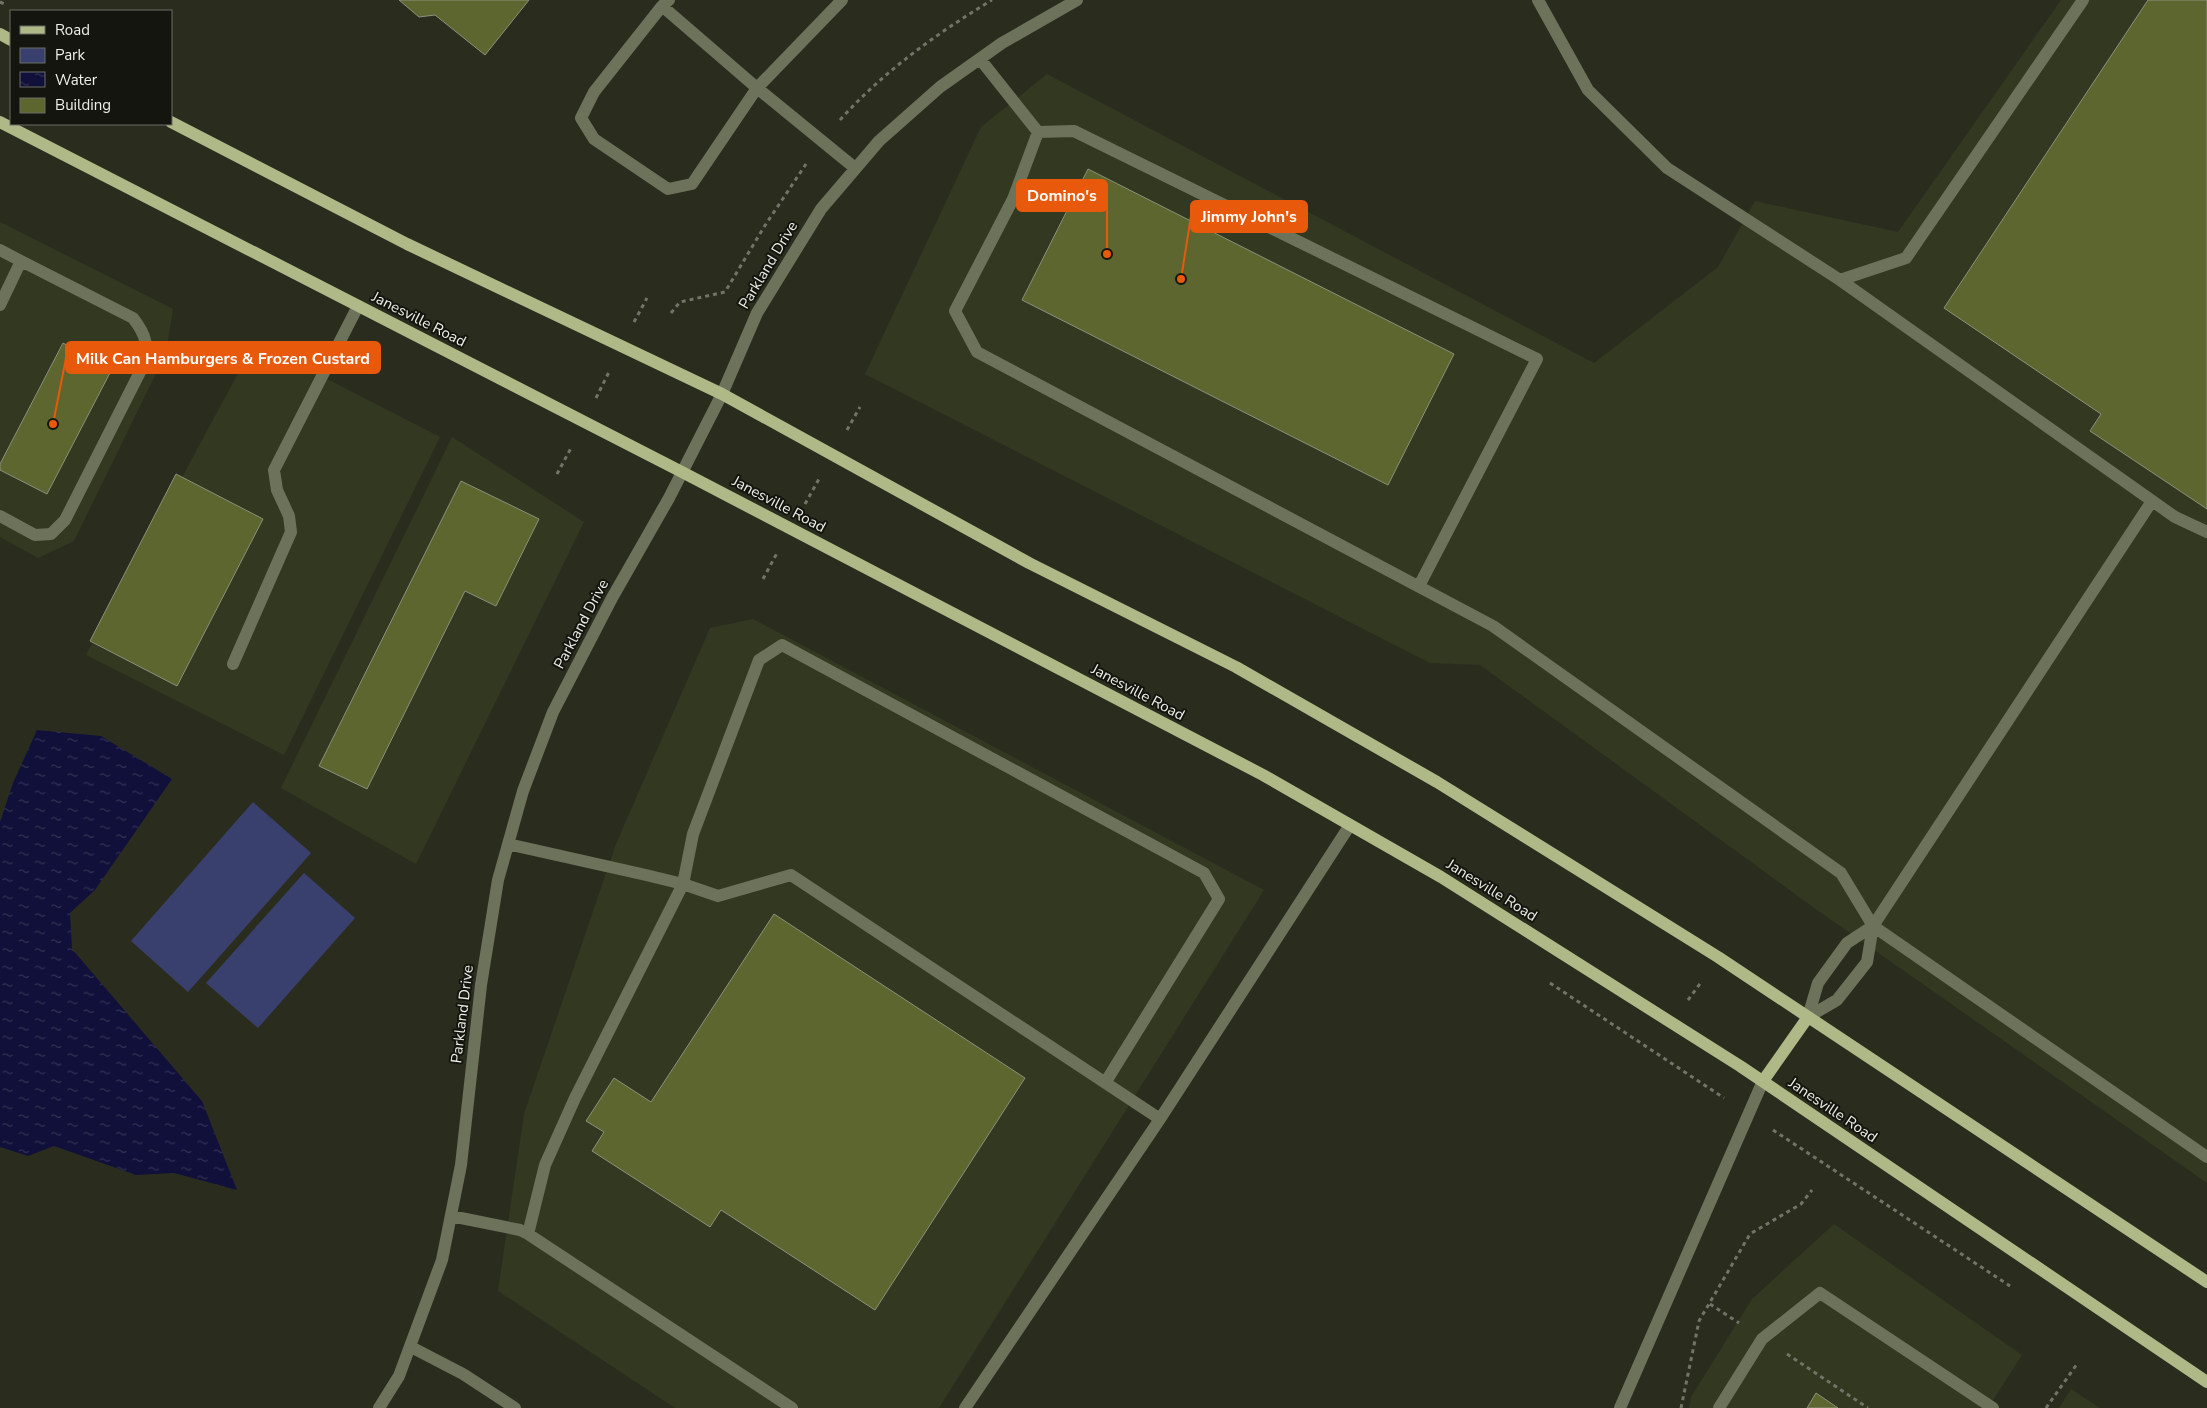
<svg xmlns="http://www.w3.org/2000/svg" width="2207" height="1408" viewBox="0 0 2207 1408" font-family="'Nunito Sans',sans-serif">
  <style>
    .built { fill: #333821 }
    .green { fill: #3a406e }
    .water { fill: url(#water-ripples) }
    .building { fill: #5c662e; stroke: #8c907d }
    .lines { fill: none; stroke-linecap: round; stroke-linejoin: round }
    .path { stroke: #717467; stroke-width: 3; stroke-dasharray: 4 4; stroke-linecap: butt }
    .minor { stroke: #6d725b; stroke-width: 12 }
    .major { stroke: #afb988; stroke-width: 12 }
    .labels { text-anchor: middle; stroke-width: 4; stroke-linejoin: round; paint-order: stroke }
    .street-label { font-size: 15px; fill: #ecefe5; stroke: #13150e }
    .leader { fill: none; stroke: #e8590c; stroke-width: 2 }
    .callout-dot { fill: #e8590c; stroke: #13150e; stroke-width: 2 }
    .callout { fill: #e8590c; stroke: #e8590c; stroke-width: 2 }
    .callout-label { font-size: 16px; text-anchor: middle; font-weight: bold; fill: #fff }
  </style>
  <defs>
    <pattern id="water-ripples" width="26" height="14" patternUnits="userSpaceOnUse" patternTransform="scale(1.25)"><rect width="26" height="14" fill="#10103a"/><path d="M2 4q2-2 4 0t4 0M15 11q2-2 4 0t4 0" fill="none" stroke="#333356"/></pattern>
  </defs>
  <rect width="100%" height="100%" fill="#2a2d1e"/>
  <path class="built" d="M2061,0H2207V1183L1817,910L1480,665L1430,663L865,374L981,127L1047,74L1594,363L1718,267L1755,201L1898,232Z
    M0,222L173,309L166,353L74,541L38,558L0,537Z
    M255,342L440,437L284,755L86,655Z
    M452,437L584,522L416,864L281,788Z
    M753,619L1264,890L939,1408H675L498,1291L524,1114L616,844L710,628Z
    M1834,1224L2022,1355L1988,1408H1689L1691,1397L1752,1299Z
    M2071,1389L2100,1408H2059Z"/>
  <path class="green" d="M253,802L311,853L188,992L131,941Z
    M304,873L355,918L258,1028L206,983Z"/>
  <path class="water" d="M37,730L101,736L172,779L95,890L70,913L72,949L202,1101L237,1190L174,1173L136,1175L54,1146L28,1156L0,1147V822L13,783Z"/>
  <path class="building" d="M399,0H529L485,55L435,15L419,17Z
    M2148,0H2207V509L2090,431L2101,414L1944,308Z
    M1088,169L1454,354L1388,485L1022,300Z
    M63,343L112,369L47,494L0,470V464Z
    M176,474L263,519L177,686L90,641Z
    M461,481L539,519L496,606L465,591L367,789L319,766Z
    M774,914L1025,1078L875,1310L721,1210L710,1227L592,1151L604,1132L586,1121L614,1078L651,1102Z
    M1816,1393L1838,1408H1807Z"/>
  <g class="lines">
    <path class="path" d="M0,2L7,5
      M840,120C884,71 936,34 992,0
      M671,313L680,302L725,292L764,227L806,164
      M634,322L647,298
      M596,398L609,372
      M847,430L860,407
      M557,474L571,448
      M805,504L819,479
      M763,579L777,553
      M1550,983L1724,1098
      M1688,1000L1702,981
      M1773,1130L2010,1286
      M1710,1304L1739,1323
      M1787,1354L1868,1408
      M1681,1408L1699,1321L1750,1234L1801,1204L1812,1190
      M2046,1408L2077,1364"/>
    <path class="minor" d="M669,0L662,6L757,88L855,168
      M1538,0L1588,90L1667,168L1840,280L1906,258L2083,0
      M662,6L594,92L581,118L594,139L668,189L692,184L757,88L842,0
      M980,59L1038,132L1013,199L955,311L977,352L1493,626L1841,873L1873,926L2207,1157
      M1038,132L1074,131L1537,359L1419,586
      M0,250L21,261L0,305
      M1840,280L2175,517L2207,532
      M0,516L35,535L51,534L65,520L143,366C149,345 146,335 133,318L21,261
      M233,664L291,532L289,516L277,490L274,470L358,306
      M508,844L646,875L683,884L718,896L791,875L1160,1119
      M1808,1017L1818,983L1847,943L1873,926L2152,501
      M1808,1017L1837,1000L1867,962L1873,926
      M451,1216L520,1230L528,1234L792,1408
      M528,1234L545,1165L575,1098L683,884L693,834L759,660L782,645L1204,873L1219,899L1105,1083
      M411,1347L463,1374L515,1408
      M379,1408L399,1376L442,1260L461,1165L481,985L498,880L523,791L553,712L612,598L669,498L722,394L757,313L821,209L879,141L940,87L1002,43L1077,0
      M965,1408L1160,1119L1350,825
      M1620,1408L1763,1081
      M1719,1408L1762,1339L1820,1293L1993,1408"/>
    <path class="major" d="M0,34L11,40
      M0,122L682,472L1263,775L1441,877L1740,1066L2207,1382
      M171,122L407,244L722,394L1029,563L1236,667L1437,782L1718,957L2207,1282
      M1763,1081L1808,1017"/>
  </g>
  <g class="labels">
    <g class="street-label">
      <text transform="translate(768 265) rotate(-59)" y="5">Parkland Drive</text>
      <text transform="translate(419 319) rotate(27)" y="5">Janesville Road</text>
      <text transform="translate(779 504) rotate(28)" y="5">Janesville Road</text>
      <text transform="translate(581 624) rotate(-62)" y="5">Parkland Drive</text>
      <text transform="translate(1138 692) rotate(28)" y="5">Janesville Road</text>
      <text transform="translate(1492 890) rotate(32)" y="5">Janesville Road</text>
      <text transform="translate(462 1014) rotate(-83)" y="5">Parkland Drive</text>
      <text transform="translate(1833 1110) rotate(34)" y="5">Janesville Road</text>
    </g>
  </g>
  <path class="leader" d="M1107 254L1107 196M1181 279L1191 216M53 424L66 358"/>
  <g class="callout-dot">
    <circle cx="1107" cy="254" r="5"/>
    <circle cx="1181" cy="279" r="5"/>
    <circle cx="53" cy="424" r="5"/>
  </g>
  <g class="callout">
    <rect x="1017" y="180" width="90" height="31" rx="5"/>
    <rect x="1191" y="201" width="116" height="31" rx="5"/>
    <rect x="66" y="342" width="314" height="31" rx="5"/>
  </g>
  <g class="callout-label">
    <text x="1062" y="201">Domino's</text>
    <text x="1249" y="222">Jimmy John's</text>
    <text x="223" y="364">Milk Can Hamburgers &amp; Frozen Custard</text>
  </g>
  <rect x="10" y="10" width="162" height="115" fill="#13150e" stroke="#6a6c64"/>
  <rect x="20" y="26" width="25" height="8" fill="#afb988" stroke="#6a6c64"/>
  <text x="55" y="35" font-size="15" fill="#ecefe5">Road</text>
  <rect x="20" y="48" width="25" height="15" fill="#3a406e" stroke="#6a6c64"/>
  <text x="55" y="60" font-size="15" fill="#ecefe5">Park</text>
  <rect x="20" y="72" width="25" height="15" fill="url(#water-ripples)" stroke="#6a6c64"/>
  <text x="55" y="85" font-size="15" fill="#ecefe5">Water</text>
  <rect x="20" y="98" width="25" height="15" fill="#5c662e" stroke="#6a6c64"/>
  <text x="55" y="110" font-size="15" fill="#ecefe5">Building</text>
</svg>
